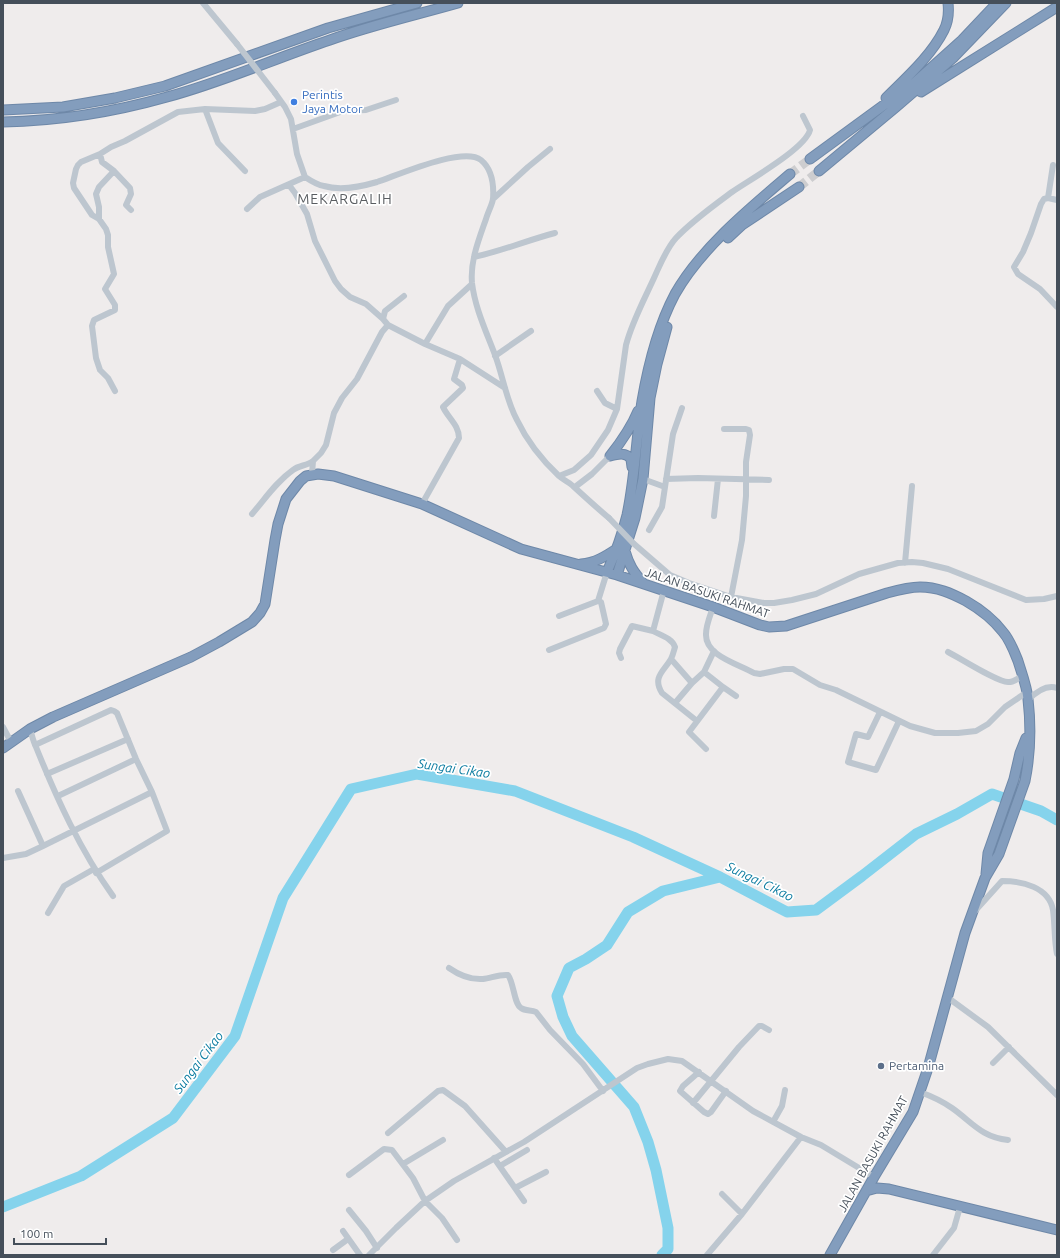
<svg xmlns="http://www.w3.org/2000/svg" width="1060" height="1258" viewBox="0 0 1060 1258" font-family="Ubuntu,sans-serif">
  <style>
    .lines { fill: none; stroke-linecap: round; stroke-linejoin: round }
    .river { stroke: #85d3ec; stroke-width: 11 }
    .highway-tunnel { stroke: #cdcdcf; stroke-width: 9; stroke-dasharray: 9 4.5; stroke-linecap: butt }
    .highway-casing { stroke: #6e88a8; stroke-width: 11 }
    .minor { stroke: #bdc6cf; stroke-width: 6 }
    .highway { stroke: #839dbd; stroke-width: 9 }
    .minor-bridge { stroke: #bdc6cf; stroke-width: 6 }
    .shop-dot { fill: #3f7fe0; stroke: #fff; stroke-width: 1.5 }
    .service-dot { fill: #5c6f8a; stroke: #fff; stroke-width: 1.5 }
    .labels { text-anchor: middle; stroke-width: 3.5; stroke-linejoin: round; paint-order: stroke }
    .shop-label { font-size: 12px; fill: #366cbe; stroke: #fff; text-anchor: start }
    .street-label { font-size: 12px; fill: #454f5a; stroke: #fff }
    .service-label { font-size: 12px; fill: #4e5e75; stroke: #fff; text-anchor: start }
    .water-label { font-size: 13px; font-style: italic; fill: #0a7ba0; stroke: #fff }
    .quarter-label { font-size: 14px; letter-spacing: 1px; fill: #595d61; stroke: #fff }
  </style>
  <rect width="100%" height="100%" fill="#efecec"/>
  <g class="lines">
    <path class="river" d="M3,1207L81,1176L173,1118L235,1036L283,898L351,789L417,774L515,791L633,837L720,877L787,912L816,910L862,876L916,834L957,814L992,794L1041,811L1057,820
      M662,1255L668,1249V1228L656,1170L648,1142L634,1107L572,1036L563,1017L557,996L569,968L586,959L607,945L628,912L663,891L720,877"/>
    <path class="highway-tunnel" d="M790,174L810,159
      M799,187L819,171"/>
    <g class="highway-casing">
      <path id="highway" d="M921,92L1057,7
        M886,98C906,78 931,56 944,30C948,22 949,12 948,3
        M3,110L63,107L115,98L165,86L328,28L417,3
        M3,122C59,121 114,112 167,97C223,82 276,58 330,40C372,25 416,15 458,3
        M810,159L914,83L962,40L997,3
        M819,171L896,107L954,57L1006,3
        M728,238L742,225L799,187
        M610,456C621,442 631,428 638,411
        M610,456C618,454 626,452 631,459L632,467
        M625,551C629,565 633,571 643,583
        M581,564C595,563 606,556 618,548
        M607,572C615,554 622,535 627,515C635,478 636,439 642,401C648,366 658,326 675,294C701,248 750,208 790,174
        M617,575L635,518L643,479L650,398L657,364L667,327
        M3,748L30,729L53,717L191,657L219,642L252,622L260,613L265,604L275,540L278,524L286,499L300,481L306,476L318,474L334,476L422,504L521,549L617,575L713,607L760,625L769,627L786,626L887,593C898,590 909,587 920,587C937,587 951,593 966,601C980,609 993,619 1003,632C1010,640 1014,651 1018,661C1022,674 1027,687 1028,699C1031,725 1030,756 1025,781L999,854L985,878L965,933L928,1068L913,1112L874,1177L830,1255
        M986,874L988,853L1014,779L1020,753L1026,738
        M866,1191L877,1188L889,1189L1057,1230"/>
    </g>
    <path class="minor" d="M203,3L237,44
      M275,93L285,107L291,119L297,154L305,177C311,181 317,185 324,186C341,191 360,187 377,182C398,175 463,146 481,160C493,170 494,185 493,199C492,205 488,212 486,219C479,239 470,261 472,283C475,308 486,331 495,355C503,376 506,400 517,420C527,441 542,460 559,476C563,480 569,482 573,486C585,497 597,508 609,518
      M205,109L218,143L245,171
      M293,129L343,111L366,110L396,100
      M100,154L102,162L114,171L130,188L131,194L126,205L131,210
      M289,185L295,193L307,214L315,241L335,281L341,289L350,297L366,304L383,319
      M1048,198L1053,165
      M493,199L528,167L550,149
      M1057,200L1048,198L1044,199L1041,204L1031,233L1023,252L1014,267L1018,274L1040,289L1057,307
      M247,209L260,197L305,177
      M99,219V207L96,194L99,187L114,171
      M474,257C502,251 528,240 555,233
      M404,296L385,311L383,319L388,325L425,344
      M495,356L531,331
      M460,359L505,388
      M115,391L108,378L100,370L96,358L92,326L94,320L115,310V305L105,289L114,274L108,247V235L106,229L99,219L92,215L74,188L73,183L76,169L78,165L81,162L100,154L111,147L125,141L178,112L205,109L255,111L265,109L281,102
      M597,391L605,403L617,409
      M724,429H746L749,430L750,435L746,462V496L742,540L731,597
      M312,474L313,461L321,453L326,445L334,413L342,398L357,379L382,332L388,325
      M559,476L574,470L591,455L608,430L617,409L626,345C632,322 644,300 654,278C660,265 666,249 676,238C692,221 713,206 732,192C749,180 805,149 810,130L803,116
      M643,479L665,487L673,434L682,408
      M666,479L698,478L769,480
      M575,487L592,474L610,456
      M422,504L459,438C459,425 448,418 443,407L463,388L462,385L454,379L460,359L425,344L448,306L472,284
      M252,514C265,499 276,482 293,470C299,465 307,466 313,461
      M714,516L718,479
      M649,530L662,507L665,487
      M633,543L670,575L689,583L731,597L764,603H774L792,600L816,594L859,574L898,563L912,562L923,563L948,569L1026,600L1044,599L1057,596
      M905,563L912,486
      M713,607C710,616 706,625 706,634C705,656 739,664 754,673L760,674L784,669H793L820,685L836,690L910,726L935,733H958L976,731L988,724L1005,707L1027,692
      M559,616L598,601L607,572
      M653,631C660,635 672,638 675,647C674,650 673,655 671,659C664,671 652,677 662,693L697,721
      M549,650L604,628L606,624L601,602L598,601
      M948,652C960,658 997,682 1008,682C1013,683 1018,678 1023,676
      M621,658L619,653L620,649L632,626L653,631L664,590
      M671,659L692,683
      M723,687L736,696
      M1028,700C1036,692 1046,684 1057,688
      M675,703L692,683L704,672
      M880,712L868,737L856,734L848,762L876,770L899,721
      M3,727L11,742
      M30,729C32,735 33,741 36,747C57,799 80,850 113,896
      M35,745L111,710L114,711L117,713L136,759L152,792L167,831L96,873
      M706,749L689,732L723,687L704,672L714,651
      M47,774L128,739
      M18,791L43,846
      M58,796L136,759
      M3,858L26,854L43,846L152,792
      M975,911L1002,881C1022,881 1049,887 1053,910C1055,924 1054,939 1057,954
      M48,913L64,886L94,869
      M449,968C459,975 470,980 483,979C491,978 500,974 508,975C514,983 514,1004 521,1008C525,1011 531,1010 536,1012L550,1030L583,1064L603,1091
      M947,997L988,1027L1057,1095
      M993,1063L1009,1047
      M699,1072L683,1086L680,1091L704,1112L708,1114L711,1112L726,1091
      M920,1092C931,1096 942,1101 952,1108C972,1122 981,1137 1008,1140
      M693,1103L739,1047L759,1026H762L769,1030
      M773,1122L782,1106L785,1090
      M388,1133L438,1091L443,1090L465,1106L506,1152
      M494,1158L524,1201
      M403,1164L443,1140
      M500,1166L527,1150
      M349,1175L384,1149L392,1150L413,1178L425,1201L442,1218L457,1240
      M515,1188L546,1172
      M722,1194L742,1214
      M349,1210L366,1231L377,1248
      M343,1231L360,1255
      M333,1250L348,1239
      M369,1255L396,1228L425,1201L454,1181L524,1142L637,1068L648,1064L668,1059L682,1061L753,1111L801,1137
      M707,1255L742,1214L801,1137L821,1145L874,1177
      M933,1255L954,1228L960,1207"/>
    <use href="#highway" class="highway"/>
    <path class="minor-bridge" d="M237,44L275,93
      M609,518L633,543"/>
  </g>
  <circle class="shop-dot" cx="294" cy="102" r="4"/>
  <circle class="service-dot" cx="881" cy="1066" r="4"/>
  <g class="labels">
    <g class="shop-label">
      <text x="302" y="99">Perintis<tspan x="302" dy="14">Jaya Motor</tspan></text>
    </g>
    <g class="street-label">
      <text transform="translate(707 593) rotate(19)" y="4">JALAN BASUKI RAHMAT</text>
      <text transform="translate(873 1154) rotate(-61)" y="4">JALAN BASUKI RAHMAT</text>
    </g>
    <g class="service-label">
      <text x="889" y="1070">Pertamina</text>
    </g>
    <g class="water-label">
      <text transform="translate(454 768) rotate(8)" y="5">Sungai Cikao</text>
      <text transform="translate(760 881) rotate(26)" y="5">Sungai Cikao</text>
      <text transform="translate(198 1062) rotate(-53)" y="5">Sungai Cikao</text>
    </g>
    <g class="quarter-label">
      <text x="345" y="204">MEKARGALIH</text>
    </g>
  </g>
  <rect width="1060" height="1258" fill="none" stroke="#454f5a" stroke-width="8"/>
  <path d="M14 1238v6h92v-6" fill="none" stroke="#454f5a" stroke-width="2"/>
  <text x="20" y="1238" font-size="12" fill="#454f5a" stroke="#ffffff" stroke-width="3" paint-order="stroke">100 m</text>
</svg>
